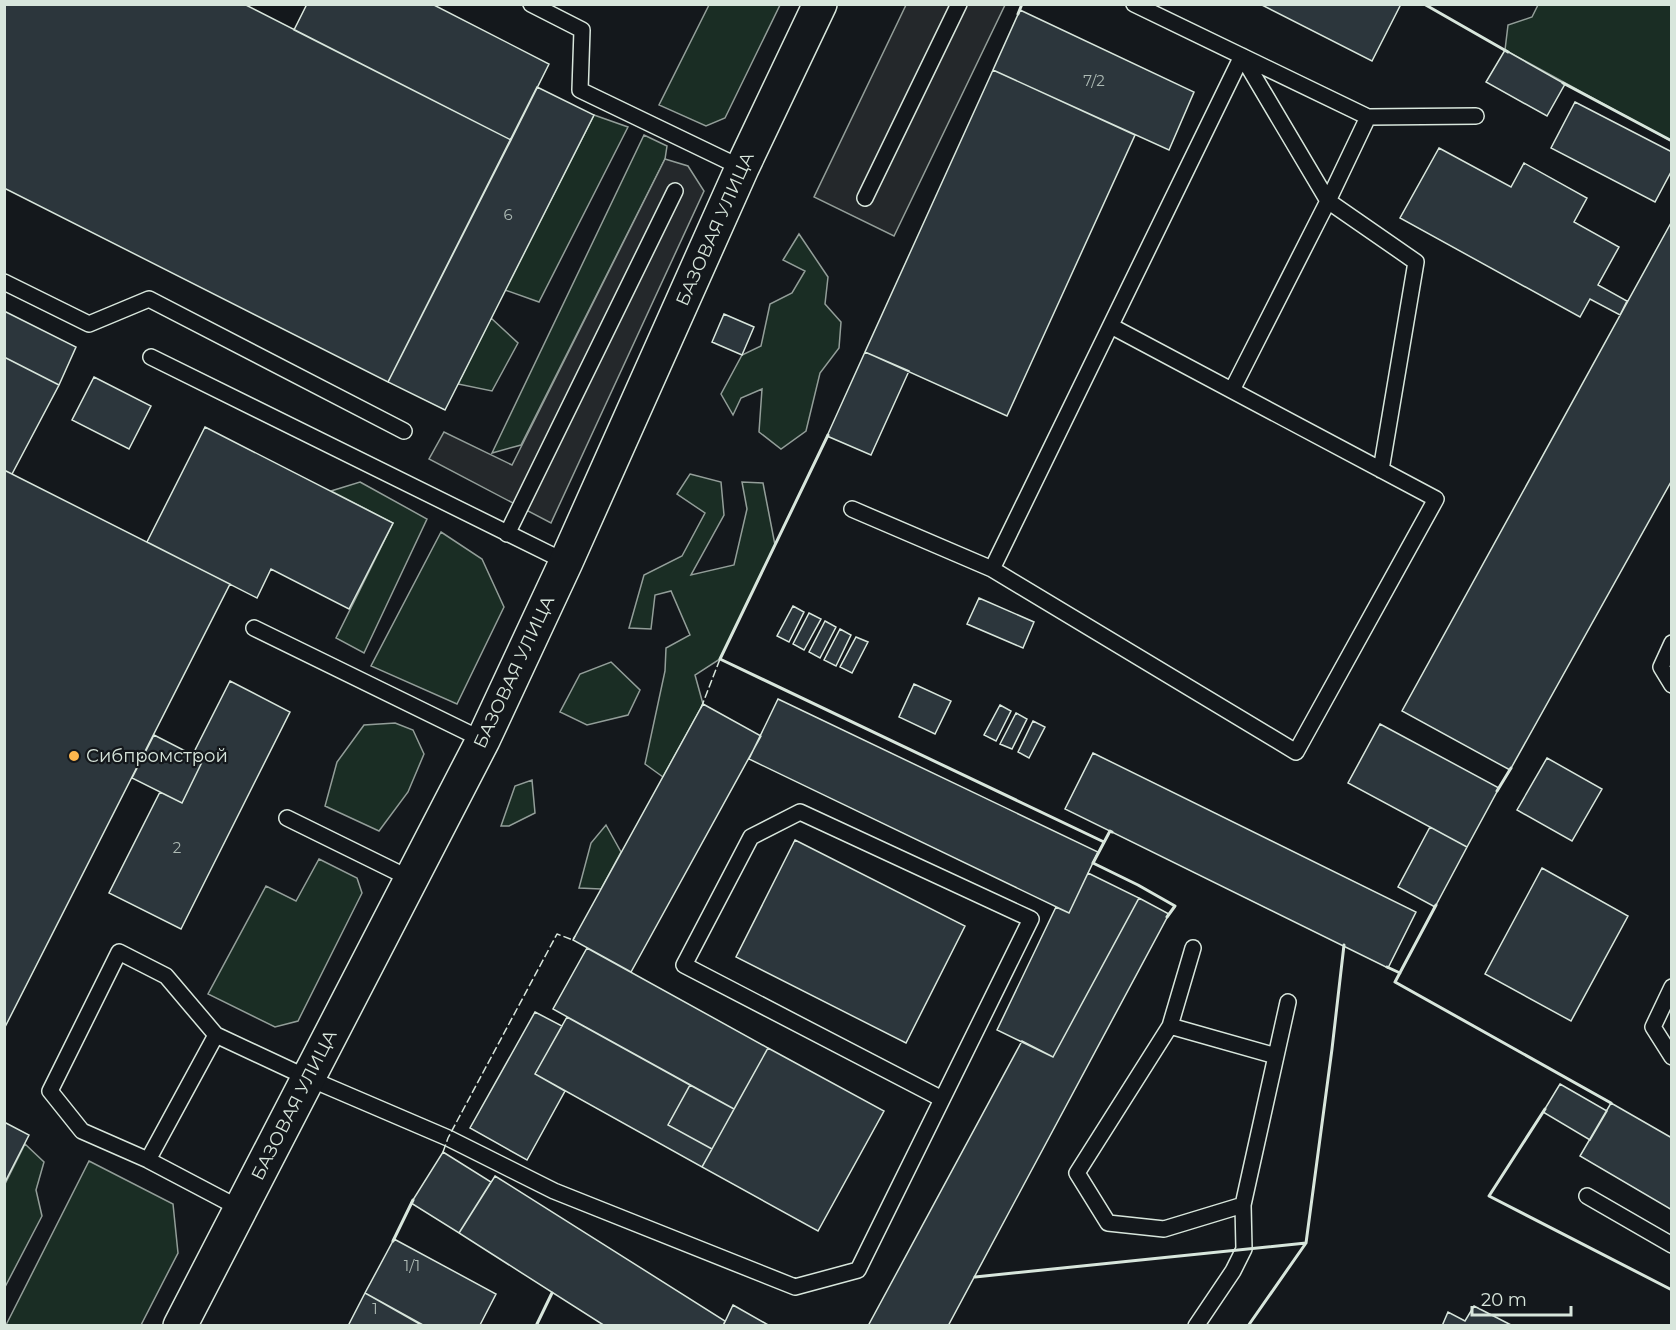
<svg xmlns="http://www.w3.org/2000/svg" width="1676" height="1330" viewBox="0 0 1676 1330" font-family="Montserrat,sans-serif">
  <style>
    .green { fill: #1a2d24; stroke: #939e99; stroke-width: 1.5 }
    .parking { fill: #24282b; stroke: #939e99; stroke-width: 1.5 }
    .building { fill: #2c363c; stroke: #d8e6dc; stroke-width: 1.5 }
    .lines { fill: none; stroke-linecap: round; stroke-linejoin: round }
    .service-casing { stroke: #d8e6dc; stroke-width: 18 }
    .tertiary-casing { stroke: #d8e6dc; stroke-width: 36 }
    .service { stroke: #14181c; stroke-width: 15 }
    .tertiary { stroke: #14181c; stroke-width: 33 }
    .fence { stroke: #d8e6dc; stroke-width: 1.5; stroke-dasharray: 8 3; stroke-linecap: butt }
    .wall { stroke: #d8e6dc; stroke-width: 3 }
    .poi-dot { fill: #ffb74d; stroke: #14181c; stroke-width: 2 }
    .labels { text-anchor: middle; stroke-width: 4.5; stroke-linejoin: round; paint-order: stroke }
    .number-label { font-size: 15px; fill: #adbab4 }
    .street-label { font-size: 18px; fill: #d8e6dc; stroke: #14181c }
    .poi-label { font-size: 18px; fill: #d8e6dc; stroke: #14181c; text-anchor: start }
  </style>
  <rect width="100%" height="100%" fill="#14181c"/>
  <path class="green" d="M709,5H780L725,118L706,126L659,105Z
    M1538,5H1671V141L1505,50L1508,25L1532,17Z
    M594,115L628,127L539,302L505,290Z
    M644,135L667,146L665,159L521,445L492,453Z
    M799,234L828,277L825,304L841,322L839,348L820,373L806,431L781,449L759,432L762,389L741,398L733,415L721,394L742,355L761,346L770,304L792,293L805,271L783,260Z
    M491,318L518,343L492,391L458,384Z
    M690,474L721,482L724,515L691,575L734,565L747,509L742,482L763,483L775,545L720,659L695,675L703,704L663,777L645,764L665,671L666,648L690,635L671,591L655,595L651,629L629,628L644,575L682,556L705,513L677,494Z
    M360,482L427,519L364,653L336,638L393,523L331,491Z
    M441,532L482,559L504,607L457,704L371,666Z
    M611,662L640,690L628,715L587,725L560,712L580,674Z
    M395,723L413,730L424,754L408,792L379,831L325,806L337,762L364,725Z
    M532,780L535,813L509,826H501L515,786Z
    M606,825L621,852L601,889L579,888L591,843Z
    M319,859L357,878L362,893L298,1021L275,1027L208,994L266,886L296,901Z
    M25,1144L44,1162L36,1190L42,1216L5,1287V1184Z
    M89,1161L173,1204L178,1253L141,1325H6Z"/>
  <path class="parking" d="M906,5H1005L894,236L814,197Z
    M665,159L688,166L704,191L551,523L429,459L444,432L512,465Z"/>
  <path class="building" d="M4,4H244L511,140L388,382L4,188Z
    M307,4H432L549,64L511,140L294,30Z
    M1260,4H1401L1372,61Z
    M1020,10L1194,92L1169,150L993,70Z
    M1505,50L1565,84L1547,116L1486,82Z
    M993,70L1135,135L1007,416L865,352Z
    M537,87L594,115L445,410L388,382Z
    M1575,102L1672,152V170L1655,202L1551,148Z
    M1439,148L1511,187L1524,163L1587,198L1574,222L1619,247L1598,285L1627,301L1620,315L1590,299L1580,317L1400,218Z
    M1672,221V480L1510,770L1402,711Z
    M4,311L76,347L59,385L4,357Z
    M724,314L754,327L742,355L712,342Z
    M865,352L909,371L871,455L827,436Z
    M4,357L59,385L12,474L4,470Z
    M94,377L151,406L129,449L72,420Z
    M205,427L393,523L349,609L271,569L257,598L147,542Z
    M4,470L230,584L4,1029Z
    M979,598L1034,622L1023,648L967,624Z
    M793,606L804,612L789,642L777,636Z
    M809,613L821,619L804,650L793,644Z
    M825,621L836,627L820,658L809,652Z
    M840,629L851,635L836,666L824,660Z
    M856,637L868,642L852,673L840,667Z
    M230,681L290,712L181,929L109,893L160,792L182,803L203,760L193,754Z
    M914,684L951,701L935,734L899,717Z
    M778,699L1098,852L1069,913L749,759Z
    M703,704L761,736L631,972L573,940Z
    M1000,705L1011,711L996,741L984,735Z
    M1016,713L1027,719L1012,749L1000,744Z
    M1033,721L1045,727L1029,758L1018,752Z
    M1380,724L1499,788L1467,847L1348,783Z
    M154,735L203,760L182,803L132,778Z
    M1093,753L1416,912L1388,968L1065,809Z
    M1547,758L1602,789L1572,841L1517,810Z
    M1430,827L1467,847L1435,907L1398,887Z
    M795,840L965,926L906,1043L736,957Z
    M1542,868L1628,916L1571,1021L1485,974Z
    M1088,873L1139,898L1053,1057L997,1030L1056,907L1069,913Z
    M1139,898L1169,914L948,1326H868L1022,1041L1053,1057Z
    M587,948L768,1048L734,1109L553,1009Z
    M535,1012L562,1026L535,1074L565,1091L527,1160L470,1128Z
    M567,1017L690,1085L668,1125L712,1149L702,1167L535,1074Z
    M768,1048L884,1111L818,1231L702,1167Z
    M1560,1084L1607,1111L1590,1140L1543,1112Z
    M690,1085L734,1109L712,1149L668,1125Z
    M1611,1103L1672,1138V1210L1580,1156Z
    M4,1122L29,1135L4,1184Z
    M443,1152L491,1182L459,1233L411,1203Z
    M495,1176L725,1321L723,1326H605L459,1233Z
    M394,1239L496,1294L480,1325L481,1326H423L365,1293Z
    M365,1293L423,1325V1326H348Z
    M733,1305L770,1326H723Z
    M1474,1306L1513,1326H1442L1448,1312L1465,1321Z"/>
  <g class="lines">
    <g class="service-casing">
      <path id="service" d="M531,4L582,30L580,90L742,168
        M1134,4L1368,117L1476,116
        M1242,56L1328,201L1416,262L1381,470
        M865,198L959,4
        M4,282L89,324L149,299L404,431
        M151,357L566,562
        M1232,390L1328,201L1368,117
        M852,509L992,569L1296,752L1436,499L1111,326
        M507,534L675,191
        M992,569L1242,56
        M254,628L483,740
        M1672,643L1661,667L1672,685
        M287,818L411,879
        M1193,948L1170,1026L1077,1173L1108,1223L1164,1229L1243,1205L1288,1002
        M1672,987L1653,1027L1672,1057
        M1170,1026L1276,1056
        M148,1160L216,1035
        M1587,1196L1672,1245
        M241,1209L148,1160L82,1131L50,1091L119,952L166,976L216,1035L308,1078L448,1138L554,1191L795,1287L858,1270L1031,919L800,812L751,837L684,965L942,1099
        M1196,1326L1233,1271L1244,1249L1243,1205"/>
    </g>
    <g class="tertiary-casing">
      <path id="tertiary" d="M180,1326L483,740L566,562L742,168L820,4"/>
    </g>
    <use href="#service" class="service"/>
    <use href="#tertiary" class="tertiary"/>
    <path class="fence" d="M701,708L720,659
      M443,1152L448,1138L557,934L573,940L575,936"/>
    <path class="wall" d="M1424,4L1508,52
      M1018,14L1022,4
      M1563,83L1672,141
      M828,435L720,659L1104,842
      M1497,791L1511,768
      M1112,832L1110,831L1093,863L1138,885L1175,906L1167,917
      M1436,905L1395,982L1611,1103
      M1387,967L1400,973
      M1545,1109L1489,1196L1672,1290
      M393,1241L413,1200
      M975,1277L1306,1243
      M536,1326L552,1293
      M1248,1326L1306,1243L1332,1049L1344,945"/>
  </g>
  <circle class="poi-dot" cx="74" cy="756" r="6"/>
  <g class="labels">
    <g class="number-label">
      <text x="1094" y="86">7/2</text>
      <text x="508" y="220">6</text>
      <text x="177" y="853">2</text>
      <text x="412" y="1271">1/1</text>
      <text x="375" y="1314">1</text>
    </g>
    <g class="street-label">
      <text transform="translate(715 229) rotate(-66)" y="6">БАЗОВАЯ УЛИЦА</text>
      <text transform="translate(514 672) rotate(-65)" y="6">БАЗОВАЯ УЛИЦА</text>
      <text transform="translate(294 1105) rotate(-63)" y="6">БАЗОВАЯ УЛИЦА</text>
    </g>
    <g class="poi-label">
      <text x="86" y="762">Сибпромстрой</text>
    </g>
  </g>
  <rect width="1676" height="1330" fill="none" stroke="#d8e6dc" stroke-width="12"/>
  <path d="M1472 1306v9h99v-9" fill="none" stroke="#d8e6dc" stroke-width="3"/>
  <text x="1481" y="1306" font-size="18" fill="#d8e6dc" stroke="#14181c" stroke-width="4.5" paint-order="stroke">20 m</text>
</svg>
